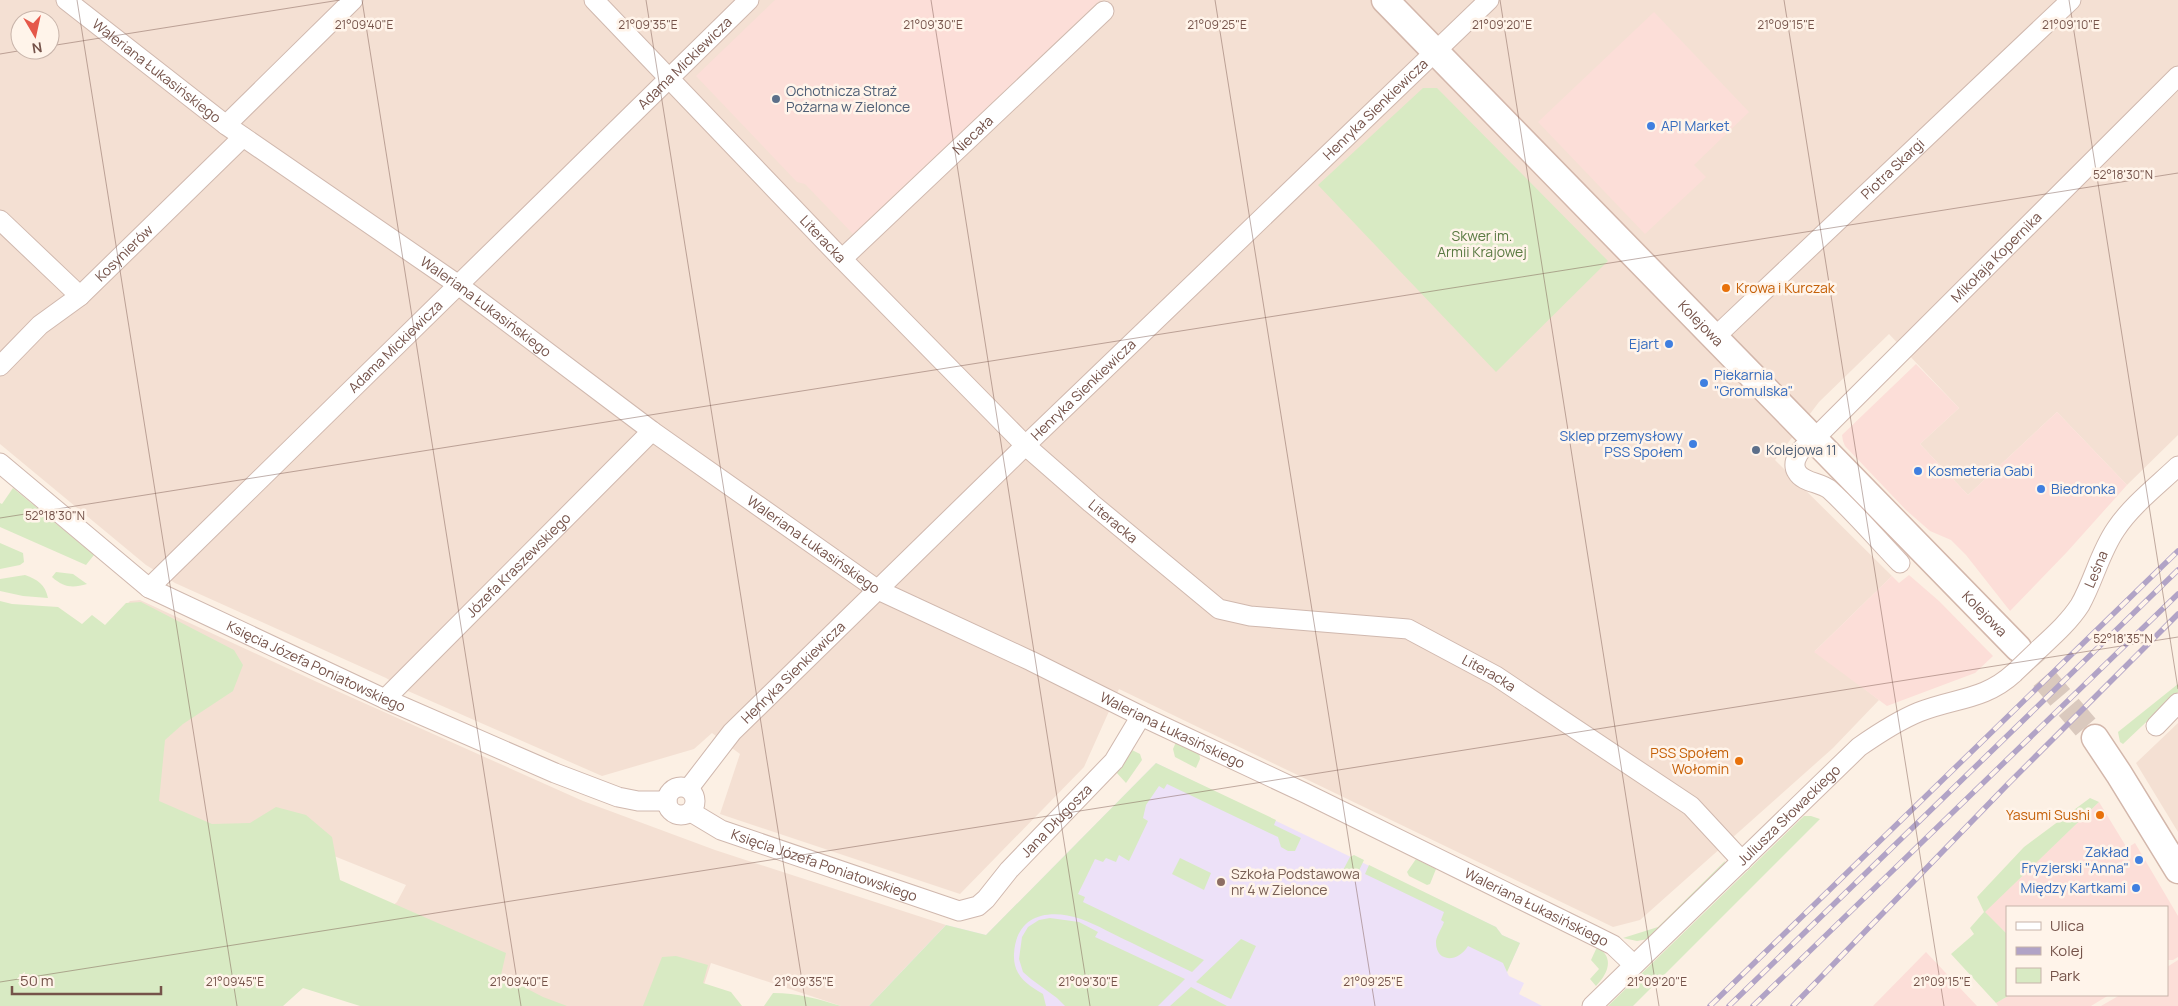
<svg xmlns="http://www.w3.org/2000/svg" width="2178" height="1006" viewBox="0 0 2178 1006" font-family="Manrope,sans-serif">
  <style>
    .residential { fill: #f4e0d3; fill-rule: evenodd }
    .commercial { fill: #fcded8 }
    .education { fill: #ede1f8 }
    .green { fill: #d8eac3 }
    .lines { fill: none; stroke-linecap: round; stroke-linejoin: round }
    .secondary-tunnel { stroke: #dac9be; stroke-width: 26; stroke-dasharray: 26 13; stroke-linecap: butt }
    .street-casing { stroke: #d0b8ae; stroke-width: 21 }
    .secondary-casing { stroke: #d3b7ab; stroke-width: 29 }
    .street { stroke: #fff; stroke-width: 19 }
    .secondary { stroke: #fff; stroke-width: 26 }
    .rail-casing { stroke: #b1a3c6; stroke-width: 5.5 }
    .rail { stroke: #fff4ea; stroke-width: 4; stroke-dasharray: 11; stroke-linecap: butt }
    .street-bridge-casing { stroke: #d0b8ae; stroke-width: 21; stroke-linecap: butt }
    .street-bridge { stroke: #fff; stroke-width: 19 }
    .ticks { fill: none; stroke: #75534a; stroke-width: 1; stroke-opacity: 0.45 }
    .service-dot { fill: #5c6f8a; stroke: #fff4ea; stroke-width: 2 }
    .shop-dot { fill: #3f7fe0; stroke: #fff4ea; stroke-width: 2 }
    .food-dot { fill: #e8710a; stroke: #fff4ea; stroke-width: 2 }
    .education-dot { fill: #8d6e63; stroke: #fff4ea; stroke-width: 2 }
    .labels { text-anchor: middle; stroke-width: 5; stroke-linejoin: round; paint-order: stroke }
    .street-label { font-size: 14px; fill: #75534a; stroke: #fff4ea }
    .service-label { font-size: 14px; fill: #4e5e75; stroke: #fff4ea; text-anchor: start }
    .shop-label { font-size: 14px; fill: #366cbe; stroke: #fff4ea; text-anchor: start }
    .park-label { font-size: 14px; fill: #5a7a42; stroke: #fff4ea }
    .food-label { font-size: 14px; fill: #c56008; stroke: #fff4ea; text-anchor: end }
    .education-label { font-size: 14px; fill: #785e54; stroke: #fff4ea; text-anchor: start }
    .ticks-label { font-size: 12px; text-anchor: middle; fill: #75534a; stroke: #fff4ea; stroke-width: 5; stroke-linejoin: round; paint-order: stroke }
  </style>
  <rect width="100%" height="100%" fill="#fcf0e4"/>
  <path class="residential" d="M0,0H2178V435L2127,485L2057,412L1968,495L1920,444L1959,408L1889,334L1819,402L1775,460L1892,576L1815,651L1879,700L1833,748L1640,920L1613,927L1119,689L1084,767L960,894L720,814L740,754L712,733L694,749L602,776L408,691L386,678L175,583L146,565L0,444ZM20,20H50V50H20Z
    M140,600L317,682L583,801L715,850L946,925L869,1006H841L711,963L697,1006H485L377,919L397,902L406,885L252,823L224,900L37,701L130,601Z
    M2178,723V832L2136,763Z"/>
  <path class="commercial" d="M775,0H1100L853,234L805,184L797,182L696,76Z
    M1654,12L1749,112L1694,165L1706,177L1645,234L1538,122Z
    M1916,364L1959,408L1920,444L1968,495L2057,412L2127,485L2067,552L2010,611L1966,555L1951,540L1930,531L1906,510L1845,446L1843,441L1842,435Z
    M1909,575L1939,601L1993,656L1975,673L1887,706L1814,652L1892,576L1899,583Z
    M2099,802L2127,848L2135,843L2178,916V957L2173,960H2167V907H2007V934L1984,912Z
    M1926,952L1977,1006H1873Z
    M2178,960V1006H2101L2120,995H2167V967Z
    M2010,995H2109L2091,1006H1998L1996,1003Z"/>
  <path class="education" d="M1156,763L1496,927L1502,935L1520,943L1507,972L1509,976L1524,983L1519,994L1542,1006H869L946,925L986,935Z"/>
  <path class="green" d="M1423,88H1437L1608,261L1496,372L1318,185Z
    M13,488L94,555L86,565L0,527V503L2,504Z
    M0,543L23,553L24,562L20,565L0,569Z
    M56,572L73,574L87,584C73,588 64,588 52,577Z
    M25,575C38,580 45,584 48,598L23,596L0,591V579Z
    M0,601L12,604L58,607L82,624L92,615L105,625L126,603L141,602L234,650L243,665L233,691L183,724L165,740L159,801L212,824L250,823L276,807L306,815L332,837L340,880L506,953L501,975L543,997L567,1006H360L303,988L283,1006H0Z
    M2178,684V692L2123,744L2120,742L2118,732Z
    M1176,742L1199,752L1200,759L1196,768L1175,757L1173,749Z
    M1132,750L1140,754L1142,760L1126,783L1116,772Z
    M1156,763L1276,820L1274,825L1301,838L1295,851H1288L1281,847L1278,837L1167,784L1164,789L1159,786L1146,805L1143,818L1148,821L1129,861L1119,855L1116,862L1106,858L1103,862L1095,859L1078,894L1085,897L1083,902L1204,960L1192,972C1171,962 1150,952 1130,942C1114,935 1098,925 1081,919C1048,908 1016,915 1014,954C1013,975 1026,984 1043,994L1046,1006H869L946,925L986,935Z
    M2090,798L2099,802L1985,912L2007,934V995H2010L1996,1003L1951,954L1974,934L1970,928L1984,912L1977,897L2024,847Z
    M1804,816H1811L1820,819L1633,1006H1608Z
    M1354,855L1364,860L1354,881L1341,874L1350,857Z
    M1180,858L1211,873L1204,890L1172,874Z
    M1416,859L1436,869L1430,884L1427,885L1409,876L1407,872Z
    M1725,861L1724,866L1648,939L1637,941L1623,938L1658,927Z
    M1369,865L1496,927L1502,935L1520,943L1507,972L1503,963L1468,946C1458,963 1435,963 1436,941C1437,935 1442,928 1444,922L1441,920L1444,912L1365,874Z
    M1050,918L1079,922L1098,932L1095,937L1185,979L1158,1006H1065L1057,998L1031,979L1023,972L1019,959L1022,937L1028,927L1039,920Z
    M1241,939L1256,946L1231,999L1196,982Z
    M1597,947C1615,957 1608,974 1596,986L1590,979L1599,969L1591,960Z
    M676,956L708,965L703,983L731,992L742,1006H643L662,957Z
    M1191,987L1227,1006H1170Z
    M773,993C798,993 818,999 841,1006H764Z"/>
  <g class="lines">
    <path class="secondary-tunnel" d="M2018,648L2095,738"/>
    <g class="street-casing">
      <g id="street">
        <path id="s1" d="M66,0L226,125L457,284L652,431L878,590L1031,661L1141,716L1305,793L1593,935L1613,945L1634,965"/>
        <path id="s2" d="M594,0L842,259L1026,446L1091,503L1219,609L1250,616L1408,629L1496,676L1691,806L1742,861"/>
        <path d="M226,125L353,0"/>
        <path d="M0,220L80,296"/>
        <path id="s3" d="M842,259L1104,11"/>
        <path id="s4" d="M1714,338L2071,0"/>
        <path id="s5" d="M0,366L40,325L80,296L243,137"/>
        <path id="s6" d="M1815,438L2178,76"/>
        <path d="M1803,448C1797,454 1792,464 1797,472C1803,483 1821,482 1830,490C1855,513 1877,539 1900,563"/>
        <path id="s7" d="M0,463L149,588L385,699L555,773L618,797L638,801H667"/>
        <path id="s8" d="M149,588L749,0"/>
        <path id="s9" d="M2038,650C2053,636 2069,622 2080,605C2094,580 2100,552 2116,529C2132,505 2157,486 2178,466"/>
        <path id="s10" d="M385,699L652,431"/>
        <path d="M2156,726L2178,703"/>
        <circle cx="681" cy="801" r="14"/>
        <path id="s11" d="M689,788L732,732L1031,440L1489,0"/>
        <path id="s12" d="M691,812L721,830L959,911L978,906L986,899L1009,870L1114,761L1141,716"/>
        <path id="s13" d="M1592,1006L1859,747C1879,733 1897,721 1919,712C1954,698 1985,700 2014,673"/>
      </g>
    </g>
    <g class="secondary-casing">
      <g id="secondary">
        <path id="s14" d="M1385,0L2018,648"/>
        <path d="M2095,738L2119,774L2178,870"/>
      </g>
    </g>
    <use href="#street" class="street"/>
    <use href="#secondary" class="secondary"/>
    <g class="rail-casing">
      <path id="rail" d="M1710,1006L2178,551
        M1729,1006L2178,570
        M1753,1006L2178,594
        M1793,1006L2008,784L2178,614"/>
    </g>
    <use href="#rail" class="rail"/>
    <g class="street-bridge-casing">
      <path id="street-bridge" d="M2014,673L2038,650"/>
    </g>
    <use href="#street-bridge" class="street-bridge"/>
  </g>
  <path class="ticks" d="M77,0L237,1006M362,0L521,1006M646,0L806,1006M931,0L1090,1006M1215,0L1375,1006M1500,0L1659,1006M1784,0L1944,1006M2069,0L2178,689M50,46L340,0M0,54L24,50M0,518L2178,173M0,982L2178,637"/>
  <g class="service-dot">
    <circle cx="776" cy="99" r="5"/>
    <circle cx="1756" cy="450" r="5"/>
  </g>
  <g class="shop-dot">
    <circle cx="1651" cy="126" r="5"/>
    <circle cx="1669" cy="344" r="5"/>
    <circle cx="1704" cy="383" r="5"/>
    <circle cx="1693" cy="444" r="5"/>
    <circle cx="1918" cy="471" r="5"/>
    <circle cx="2041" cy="489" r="5"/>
    <circle cx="2139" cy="860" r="5"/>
    <circle cx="2136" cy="888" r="5"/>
  </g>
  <g class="food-dot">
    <circle cx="1726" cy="288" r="5"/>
    <circle cx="1739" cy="761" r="5"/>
    <circle cx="2100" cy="815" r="5"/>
  </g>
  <circle class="education-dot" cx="1221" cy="882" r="5"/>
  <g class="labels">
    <g class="street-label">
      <text dy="5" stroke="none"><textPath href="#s8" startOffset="750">Adama Mickiewicza</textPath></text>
      <text dy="5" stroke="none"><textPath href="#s1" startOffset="115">Waleriana Łukasińskiego</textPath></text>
      <text dy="5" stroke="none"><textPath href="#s11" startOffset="966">Henryka Sienkiewicza</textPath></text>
      <text dy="5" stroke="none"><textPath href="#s3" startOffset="180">Niecała</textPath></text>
      <text dy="5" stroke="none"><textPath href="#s4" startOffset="246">Piotra Skargi</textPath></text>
      <text dy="5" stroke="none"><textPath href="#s2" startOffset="331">Literacka</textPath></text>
      <text dy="5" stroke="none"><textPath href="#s5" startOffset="168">Kosynierów</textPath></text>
      <text dy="5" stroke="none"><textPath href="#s6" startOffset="256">Mikołaja Kopernika</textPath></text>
      <text dy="5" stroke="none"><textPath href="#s1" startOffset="520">Waleriana Łukasińskiego</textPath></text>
      <text dy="5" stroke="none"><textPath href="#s14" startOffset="452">Kolejowa</textPath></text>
      <text dy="5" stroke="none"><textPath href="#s8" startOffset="345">Adama Mickiewicza</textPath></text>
      <text dy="5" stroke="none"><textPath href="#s11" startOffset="561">Henryka Sienkiewicza</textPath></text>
      <text dy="5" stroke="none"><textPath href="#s2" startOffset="736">Literacka</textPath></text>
      <text dy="5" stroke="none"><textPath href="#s1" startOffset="925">Waleriana Łukasińskiego</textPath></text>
      <text dy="5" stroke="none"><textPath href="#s10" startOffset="189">Józefa Kraszewskiego</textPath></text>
      <text dy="5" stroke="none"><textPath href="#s9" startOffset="101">Leśna</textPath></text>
      <text dy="5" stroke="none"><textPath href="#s14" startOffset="858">Kolejowa</textPath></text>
      <text dy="5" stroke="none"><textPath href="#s7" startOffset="379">Księcia Józefa Poniatowskiego</textPath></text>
      <text dy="5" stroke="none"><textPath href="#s11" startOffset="156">Henryka Sienkiewicza</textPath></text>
      <text dy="5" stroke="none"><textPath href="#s2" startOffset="1156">Literacka</textPath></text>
      <text dy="5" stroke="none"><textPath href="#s1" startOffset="1330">Waleriana Łukasińskiego</textPath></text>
      <text dy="5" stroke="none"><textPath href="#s13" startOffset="274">Juliusza Słowackiego</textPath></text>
      <text dy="5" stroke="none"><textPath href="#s12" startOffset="422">Jana Długosza</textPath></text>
      <text dy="5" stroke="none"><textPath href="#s12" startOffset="144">Księcia Józefa Poniatowskiego</textPath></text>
      <text dy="5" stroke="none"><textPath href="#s1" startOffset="1735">Waleriana Łukasińskiego</textPath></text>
    </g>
    <g class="service-label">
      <text x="786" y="96">Ochotnicza Straż<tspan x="786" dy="16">Pożarna w Zielonce</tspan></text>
      <text x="1766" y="455">Kolejowa 11</text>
    </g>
    <g class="shop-label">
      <text x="1661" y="131">API Market</text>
      <text x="1659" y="349" text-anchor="end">Ejart</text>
      <text x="1714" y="380">Piekarnia<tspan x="1714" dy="16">"Gromulska"</tspan></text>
      <text x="1683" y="441" text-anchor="end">Sklep przemysłowy<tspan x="1683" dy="16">PSS Społem</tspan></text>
      <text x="1928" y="476">Kosmeteria Gabi</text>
      <text x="2051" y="494">Biedronka</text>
      <text x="2129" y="857" text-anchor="end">Zakład<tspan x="2129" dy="16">Fryzjerski "Anna"</tspan></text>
      <text x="2126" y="893" text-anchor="end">Między Kartkami</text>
    </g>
    <g class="park-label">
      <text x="1482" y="241">Skwer im.<tspan x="1482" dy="16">Armii Krajowej</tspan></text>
    </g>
    <g class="food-label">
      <text x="1736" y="293" text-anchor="start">Krowa i Kurczak</text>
      <text x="1729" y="758">PSS Społem<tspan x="1729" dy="16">Wołomin</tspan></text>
      <text x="2090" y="820">Yasumi Sushi</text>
    </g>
    <g class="education-label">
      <text x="1231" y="879">Szkoła Podstawowa<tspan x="1231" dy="16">nr 4 w Zielonce</tspan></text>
    </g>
  </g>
  <g class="ticks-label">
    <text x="2071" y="29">21°09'10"E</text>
    <text x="364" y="29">21°09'40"E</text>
    <text x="648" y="29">21°09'35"E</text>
    <text x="933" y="29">21°09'30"E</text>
    <text x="1217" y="29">21°09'25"E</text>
    <text x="1502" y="29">21°09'20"E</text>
    <text x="1786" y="29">21°09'15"E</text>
    <text x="2123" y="179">52°18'30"N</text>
    <text x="55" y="520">52°18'30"N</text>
    <text x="2123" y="643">52°18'35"N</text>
    <text x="235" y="986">21°09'45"E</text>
    <text x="519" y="986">21°09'40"E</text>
    <text x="804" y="986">21°09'35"E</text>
    <text x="1088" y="986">21°09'30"E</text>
    <text x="1373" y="986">21°09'25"E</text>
    <text x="1657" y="986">21°09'20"E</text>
    <text x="1942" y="986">21°09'15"E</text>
  </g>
  <rect x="2006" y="906" width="162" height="90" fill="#fff4ea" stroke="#c8b4aa"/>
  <rect x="2016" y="922" width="25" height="8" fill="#ffffff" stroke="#c8b4aa"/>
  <text x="2050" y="931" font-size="15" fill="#75534a">Ulica</text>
  <rect x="2016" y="947" width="25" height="8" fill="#b1a3c6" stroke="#c8b4aa"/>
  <text x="2050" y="956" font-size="15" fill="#75534a">Kolej</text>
  <rect x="2016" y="968" width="25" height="15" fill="#d8eac3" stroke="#c8b4aa"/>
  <text x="2050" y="981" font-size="15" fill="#75534a">Park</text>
  <g transform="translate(35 35) rotate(171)"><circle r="24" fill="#fff4ea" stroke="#c8b4aa"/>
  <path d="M0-4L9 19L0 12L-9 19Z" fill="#e5584a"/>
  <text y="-8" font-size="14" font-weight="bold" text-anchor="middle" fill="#75534a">N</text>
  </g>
  <path d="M12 986v8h149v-8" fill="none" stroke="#75534a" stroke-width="2.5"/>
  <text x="20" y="986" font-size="15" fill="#75534a" stroke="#fff4ea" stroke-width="4" paint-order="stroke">50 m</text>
</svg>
